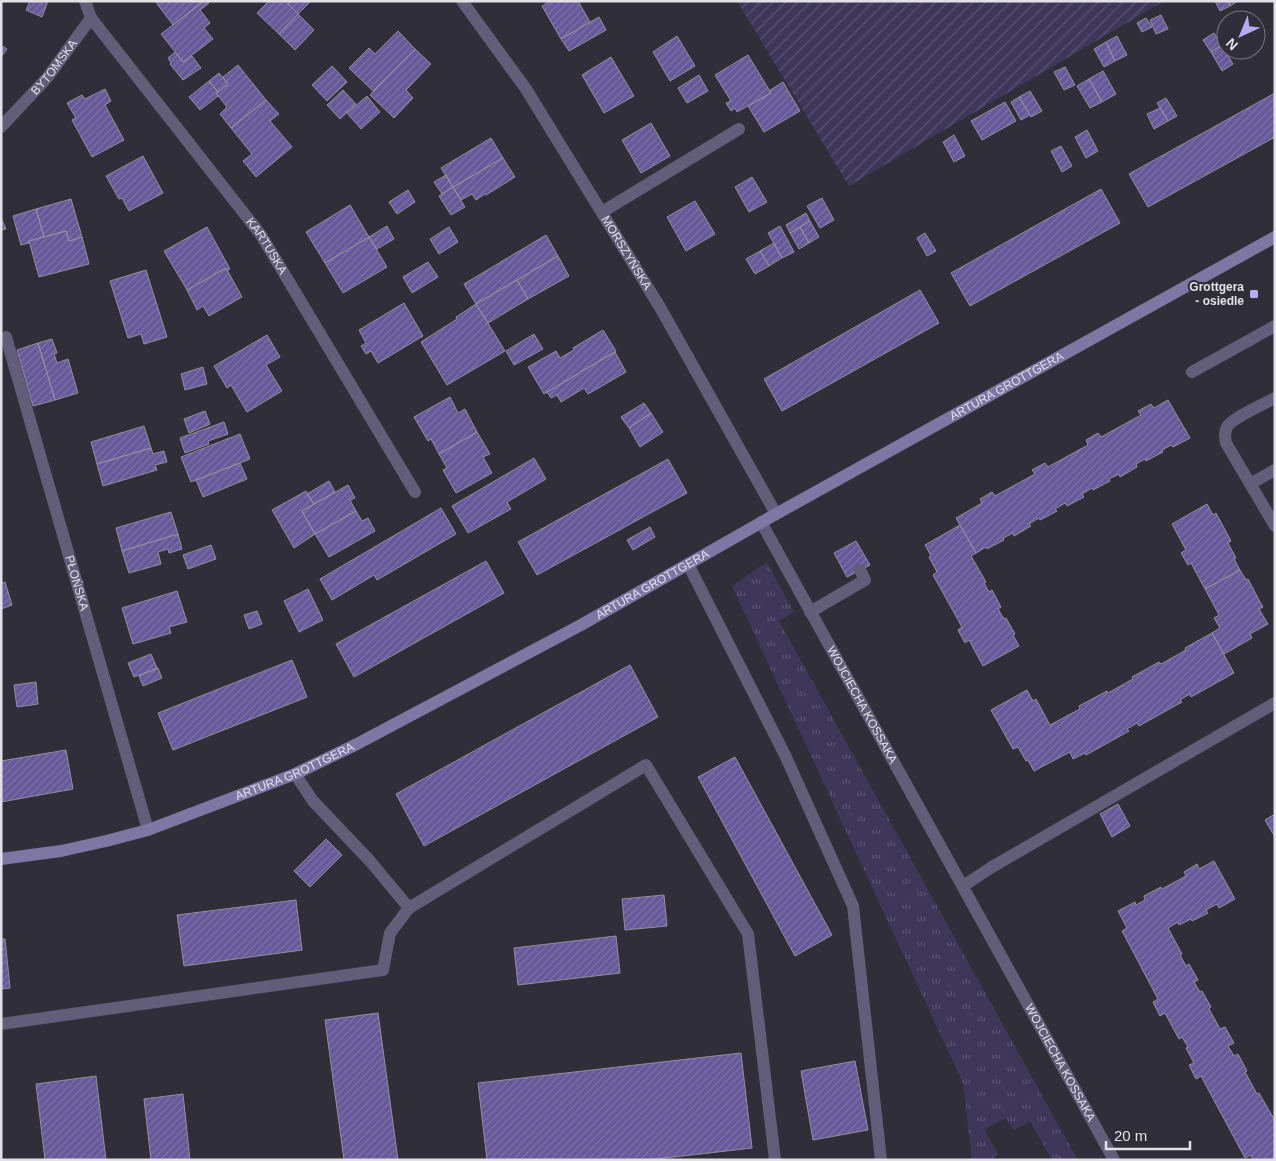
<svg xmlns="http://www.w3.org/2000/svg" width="1276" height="1161" viewBox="0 0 1276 1161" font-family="Helvetica,sans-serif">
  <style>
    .grass { fill: url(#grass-tufts) }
    .garden { fill: url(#garden-furrows) }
    .building { fill: url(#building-hatch); stroke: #92909d }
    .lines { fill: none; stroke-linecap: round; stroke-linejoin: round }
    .service { stroke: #625d79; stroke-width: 12 }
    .minor { stroke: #625d79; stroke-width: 12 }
    .secondary { stroke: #7e76a3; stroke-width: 12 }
    .poi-dot { fill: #b9aaf7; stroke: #302e39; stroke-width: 2 }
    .labels { text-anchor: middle; stroke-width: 4; stroke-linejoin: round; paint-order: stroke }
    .street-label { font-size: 12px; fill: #e2e1e8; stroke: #302e39 }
    .poi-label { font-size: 12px; font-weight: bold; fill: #e2e1e8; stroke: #302e39; text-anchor: end }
  </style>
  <defs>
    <pattern id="grass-tufts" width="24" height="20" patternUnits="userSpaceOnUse" patternTransform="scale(1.25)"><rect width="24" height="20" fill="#3e375a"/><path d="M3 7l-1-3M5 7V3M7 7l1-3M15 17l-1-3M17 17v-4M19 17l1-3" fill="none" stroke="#5a5472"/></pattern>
    <pattern id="garden-furrows" width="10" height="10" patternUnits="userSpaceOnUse" patternTransform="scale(1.25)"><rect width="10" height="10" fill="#3e375a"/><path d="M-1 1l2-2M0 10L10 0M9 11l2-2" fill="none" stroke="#5a5472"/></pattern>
    <pattern id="building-hatch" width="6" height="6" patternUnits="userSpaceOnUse" patternTransform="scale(1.25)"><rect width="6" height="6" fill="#675999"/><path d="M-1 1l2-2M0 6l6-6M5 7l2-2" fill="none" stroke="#7c71a7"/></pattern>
  </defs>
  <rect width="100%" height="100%" fill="#302e39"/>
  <path class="grass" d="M767,562L794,612L779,621L1078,1160H1052L1030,1121L1014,1130L1006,1118L984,1129L998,1154L991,1160H972L963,1083L732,586Z"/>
  <path class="garden" d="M737,1H1164L849,186Z"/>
  <path class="building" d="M30,1H48L42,17L26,10Z
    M155,1H204L173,25Z
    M204,1H207L209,3L200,10L210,23L204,28L213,39L183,62L161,34Z
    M269,1H285L298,14L279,34L257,13Z
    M290,1H311L298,14L288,4Z
    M551,1H578L590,22L561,39L542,6Z
    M1215,1H1228L1230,6L1220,11Z
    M1228,1H1238L1230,6Z
    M298,14L314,30L295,50L279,34Z
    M1161,15L1168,29L1156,34L1150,20Z
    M599,17L606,30L569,51L561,39Z
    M1146,18L1152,27L1142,32L1137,23Z
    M398,31L415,49L373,91L349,68L369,48L375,54Z
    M1214,33L1222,45L1211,52L1203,40Z
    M677,36L695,66L670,81L653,52Z
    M1117,36L1127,55L1115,61L1106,42Z
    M1106,42L1115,61L1104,67L1094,49Z
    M1,45L7,49L1,57Z
    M1222,45L1233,64L1222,71L1211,52Z
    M415,49L431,64L406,90L413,98L394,118L370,95Z
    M175,52L183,62L192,56L201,68L183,80L170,64L171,63L168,58Z
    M748,55L771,93L737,112L735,108L731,111L726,103L731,101L715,75Z
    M611,57L634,96L604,113L582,75Z
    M238,65L266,100L231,128L220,114L227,107L216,93L228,84L223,77Z
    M332,66L347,82L327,101L312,85Z
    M1065,67L1075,85L1064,90L1054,72Z
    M1103,71L1116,94L1102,102L1089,79Z
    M219,73L228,84L218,92L209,81Z
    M699,75L708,91L687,103L678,88Z
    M1089,79L1102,102L1090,108L1077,86Z
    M209,81L218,92L216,93L218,96L200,110L189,97Z
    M783,82L800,111L764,132L748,106L771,93L769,91Z
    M105,89L111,101L105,105L124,140L92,157L72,120L76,118L67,103L82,95L85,99Z
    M343,90L356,104L340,119L327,105Z
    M1030,91L1042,111L1031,117L1019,97Z
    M1275,93V137L1148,207L1129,174Z
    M367,96L380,112L361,129L347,113Z
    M1019,97L1030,115L1021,120L1011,102Z
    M1166,98L1177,116L1168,121L1157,103Z
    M266,100L279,114L270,121L292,147L256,177L243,161L252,154L231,128Z
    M1005,102L1016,121L982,140L971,121Z
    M1160,108L1168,121L1154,129L1147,114Z
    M651,123L670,156L641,173L622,140Z
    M1087,130L1098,151L1086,158L1075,137Z
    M954,135L965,156L954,162L943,142Z
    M491,138L503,158L453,187L441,168Z
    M1061,146L1072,166L1062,172L1051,151Z
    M143,156L163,193L129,211L122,198L119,199L106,176Z
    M503,158L515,177L486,195L485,194L476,200L472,194L461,200L453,187Z
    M446,175L453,187L442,194L434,182Z
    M752,177L767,202L749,212L735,187Z
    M453,187L465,207L451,215L439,196Z
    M1101,189L1120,223L970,306L951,273Z
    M408,190L415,202L397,214L389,202Z
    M822,198L834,220L820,228L807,206Z
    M71,199L82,237L69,241L66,231L44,237L36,209Z
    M695,201L715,234L686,251L667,217Z
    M350,205L369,237L325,263L306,232Z
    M36,209L44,237L29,241V243L21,245L13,216Z
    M806,213L810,221L790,233L786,225Z
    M1,218L6,229L1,230Z
    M810,221L819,237L809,243L800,227Z
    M387,226L394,239L377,249L369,237Z
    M780,226L794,252L782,258L768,233Z
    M207,227L230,269L227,271L226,268L187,290L164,251Z
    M449,227L458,242L439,254L430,239Z
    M800,227L809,243L799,249L790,233Z
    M66,231L69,241L82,237L89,264L39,277L29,241Z
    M925,233L936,251L927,256L917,238Z
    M546,235L558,256L476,304L464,284Z
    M369,237L387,267L343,293L325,263Z
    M774,243L782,258L769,266L760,251Z
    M760,251L769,266L755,274L746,259Z
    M558,256L569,276L528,299L517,280Z
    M428,262L438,277L412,293L403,277Z
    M226,268L242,297L209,316L203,306L197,310L187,290Z
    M146,270L167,337L144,344L141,334L128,338L110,281Z
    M517,280L528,299L488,323L476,304Z
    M920,290L939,323L782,411L764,379Z
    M404,303L423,336L378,363L371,351L366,354L361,346L366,343L359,330Z
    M476,304L505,351L447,385L421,342L457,319L456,317Z
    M603,330L616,351L544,394L528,367L556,351L560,358L574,350L573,348Z
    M534,334L543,349L514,365L506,351Z
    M267,335L280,357L266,365L282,391L247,412L231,385L227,388L214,366Z
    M52,339L57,353L54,354L57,363L68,359L78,393L55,400L38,343Z
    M38,343L55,400L33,406L17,350Z
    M615,352L626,372L588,394L584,388L561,402L557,395L551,398L547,392Z
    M203,367L207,384L185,390L181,374Z
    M450,397L458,413L465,409L477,432L439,454L431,439L428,441L414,417Z
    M1168,400L1190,438L1173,447L1171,445L1162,450L1163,452L1146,461L1145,459L1136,464L1137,467L1120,477L1119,474L1109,479L1110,481L1093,490L1092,488L1082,494L1084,497L1067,506L1065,503L1055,509L1057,511L1040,520L1039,518L1029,524L1031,526L1014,536L1013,533L1003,538L1004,540L987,549L986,547L976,553L956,518L982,503L980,499L992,492L995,496L1035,474L1032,470L1045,463L1048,467L1088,445L1086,440L1098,433L1101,437L1141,415L1138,411L1151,404L1154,408Z
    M644,403L651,413L629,428L621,417Z
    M205,411L210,424L189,433L184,419Z
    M651,413L663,432L640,447L629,428Z
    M224,422L228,434L208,441L209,444L185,453L180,438Z
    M144,426L151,448L97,464L91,442Z
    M477,432L490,454L483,457L492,473L456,493L443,470L447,468L439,454Z
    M240,434L250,459L191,482L181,457Z
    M151,448L153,454L164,451L167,462L155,465L157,470L103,486L97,464Z
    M534,458L546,479L507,502L511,509L468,533L452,506Z
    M668,459L687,493L537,575L518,542Z
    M240,463L247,479L203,497L196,480Z
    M329,481L335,492L314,504L307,494Z
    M348,485L355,498L350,500L356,511L315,534L302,511Z
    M306,491L314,504L302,511L315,534L294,548L272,510Z
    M1207,504L1213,515L1216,513L1231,541L1228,543L1236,558L1234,559L1240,570L1205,589L1191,563L1188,565L1181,553L1186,550L1172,524Z
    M441,508L456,534L377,580L374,575L332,600L320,579Z
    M356,511L362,521L368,518L375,531L329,557L315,534Z
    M171,512L178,534L122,551L116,528Z
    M960,525L976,553L971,556L986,582L984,583L989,592L992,590L1001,607L998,609L1004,619L1006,618L1015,634L1013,635L1019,646L983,666L969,640L965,643L958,630L962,627L933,575L937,572L929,557L931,556L925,545Z
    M650,527L655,537L633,550L627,540Z
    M178,534L182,549L169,553L168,549L158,552L161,564L129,573L122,551Z
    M856,541L870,565L847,577L834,553Z
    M211,545L216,559L188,569L183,555Z
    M486,561L504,593L354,677L336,644Z
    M1240,570L1246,580L1248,579L1260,602L1263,607L1259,609L1268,624L1250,634L1252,638L1224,654L1212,633L1220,628L1214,618L1219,615L1205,589Z
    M5,582L12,605L1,609V583Z
    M308,589L323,620L299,632L284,601Z
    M177,591L187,622L169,627L171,633L133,644L122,608Z
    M257,611L262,624L249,629L244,615Z
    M1212,633L1234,673L1191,697L1190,694L1180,700L1182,702L1139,726L1137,723L1127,729L1129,731L1086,755L1085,753L1073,759L1070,752L1034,771L1028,760L1026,761L1018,747L1013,749L991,710L1027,690L1033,701L1036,699L1050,725L1080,709L1079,706L1107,691L1108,693L1133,679L1132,677L1159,662L1161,664L1186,650L1185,648Z
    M151,654L157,668L134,677L128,663Z
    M292,660L307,697L173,750L158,713Z
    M630,665L658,717L424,846L396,794Z
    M158,668L162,678L143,686L139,676Z
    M36,682L38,704L17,707L14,685Z
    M66,750L73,789L1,802V761Z
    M735,757L832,935L795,956L698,777Z
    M1118,804L1130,826L1112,837L1100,814Z
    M1275,814V837L1265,820Z
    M326,839L342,855L310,887L294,871Z
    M1214,861L1235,899L1219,908L1217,904L1206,910L1208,913L1192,921L1191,919L1179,925L1178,922L1168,928L1182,954L1180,955L1186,966L1189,964L1198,980L1194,982L1200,992L1202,991L1211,1007L1209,1009L1214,1018L1220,1029L1225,1027L1234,1043L1228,1046L1234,1056L1238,1054L1247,1071L1245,1072L1257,1094L1259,1093L1274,1119L1275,1118V1160H1253L1251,1155L1245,1158L1201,1076L1196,1079L1189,1065L1194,1063L1186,1048L1188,1047L1182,1037L1179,1039L1165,1013L1160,1016L1153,1002L1158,999L1122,931L1127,928L1118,911L1135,902L1136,905L1145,900L1144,896L1161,887L1162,889L1186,876L1184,872L1197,864L1199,869Z
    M664,895L667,926L625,930L622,899Z
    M296,900L302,950L184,966L177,915Z
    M616,936L620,973L518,985L514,948Z
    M1,939H5L10,988L1,989Z
    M378,1013L398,1160H344L325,1020Z
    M741,1053L752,1148L648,1160H487L478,1083Z
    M855,1061L868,1130L813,1140L801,1071Z
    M96,1076L106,1160H45L36,1084Z
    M183,1094L190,1160H151L144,1099Z"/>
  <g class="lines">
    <path class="service" d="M602,212L739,129
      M1192,372L1275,326
      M1275,398C1264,404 1232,418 1227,427C1224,433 1225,437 1226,443L1275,526
      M1250,484L1275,470
      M688,564L785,755L853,906L881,1160
      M810,612L865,580L860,570
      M295,774L313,801L370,861L409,908
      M1,1024L383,970L390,933L409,908L646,765L748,934L775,1160"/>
    <g class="minor">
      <path id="s1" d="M462,1L526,89L661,309L776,514"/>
      <path id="s2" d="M91,18L261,235L415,492"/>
      <path id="s3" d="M1,127L47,78L91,18L85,1"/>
      <path id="s4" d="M6,337L148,830"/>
      <path id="s5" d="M761,522L1114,1160"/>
      <path d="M963,886L992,867L1275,703"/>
    </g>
    <path class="secondary" id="s6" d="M1,859L61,851L106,841L148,830L295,774L357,744L581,625L776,514L1275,237"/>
  </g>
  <rect class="poi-dot" x="1249" y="289" width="10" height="10" rx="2.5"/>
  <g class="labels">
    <g class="street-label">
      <text dy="4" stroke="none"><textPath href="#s3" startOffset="80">BYTOMSKA</textPath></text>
      <text dy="4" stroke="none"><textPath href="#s2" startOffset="288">KARTUSKA</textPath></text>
      <text dy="4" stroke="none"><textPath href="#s1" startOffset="301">MORSZYŃSKA</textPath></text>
      <text dy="4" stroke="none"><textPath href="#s6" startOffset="1118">ARTURA GROTTGERA</textPath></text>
      <text dy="4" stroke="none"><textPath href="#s4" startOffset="256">PŁOŃSKA</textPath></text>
      <text dy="4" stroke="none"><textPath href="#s6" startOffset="712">ARTURA GROTTGERA</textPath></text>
      <text dy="4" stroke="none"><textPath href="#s5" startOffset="209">WOJCIECHA KOSSAKA</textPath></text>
      <text dy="4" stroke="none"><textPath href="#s6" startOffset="308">ARTURA GROTTGERA</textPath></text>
      <text dy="4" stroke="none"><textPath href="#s5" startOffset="618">WOJCIECHA KOSSAKA</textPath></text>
    </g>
    <g class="poi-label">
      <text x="1244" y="291">Grottgera<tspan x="1244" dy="14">- osiedle</tspan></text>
    </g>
  </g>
  <rect width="1276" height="1161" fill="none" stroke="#e2e1e8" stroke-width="5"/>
  <g transform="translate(1241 35) rotate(224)"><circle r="24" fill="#302e39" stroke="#77767f"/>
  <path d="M0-4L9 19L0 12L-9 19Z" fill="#b9aaf7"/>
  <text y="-8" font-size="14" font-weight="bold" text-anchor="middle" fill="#e2e1e8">N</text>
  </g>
  <path d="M1106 1141v8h84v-8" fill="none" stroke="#e2e1e8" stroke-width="2.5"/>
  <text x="1114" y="1141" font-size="15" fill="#e2e1e8" stroke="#302e39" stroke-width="4" paint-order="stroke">20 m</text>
</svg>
